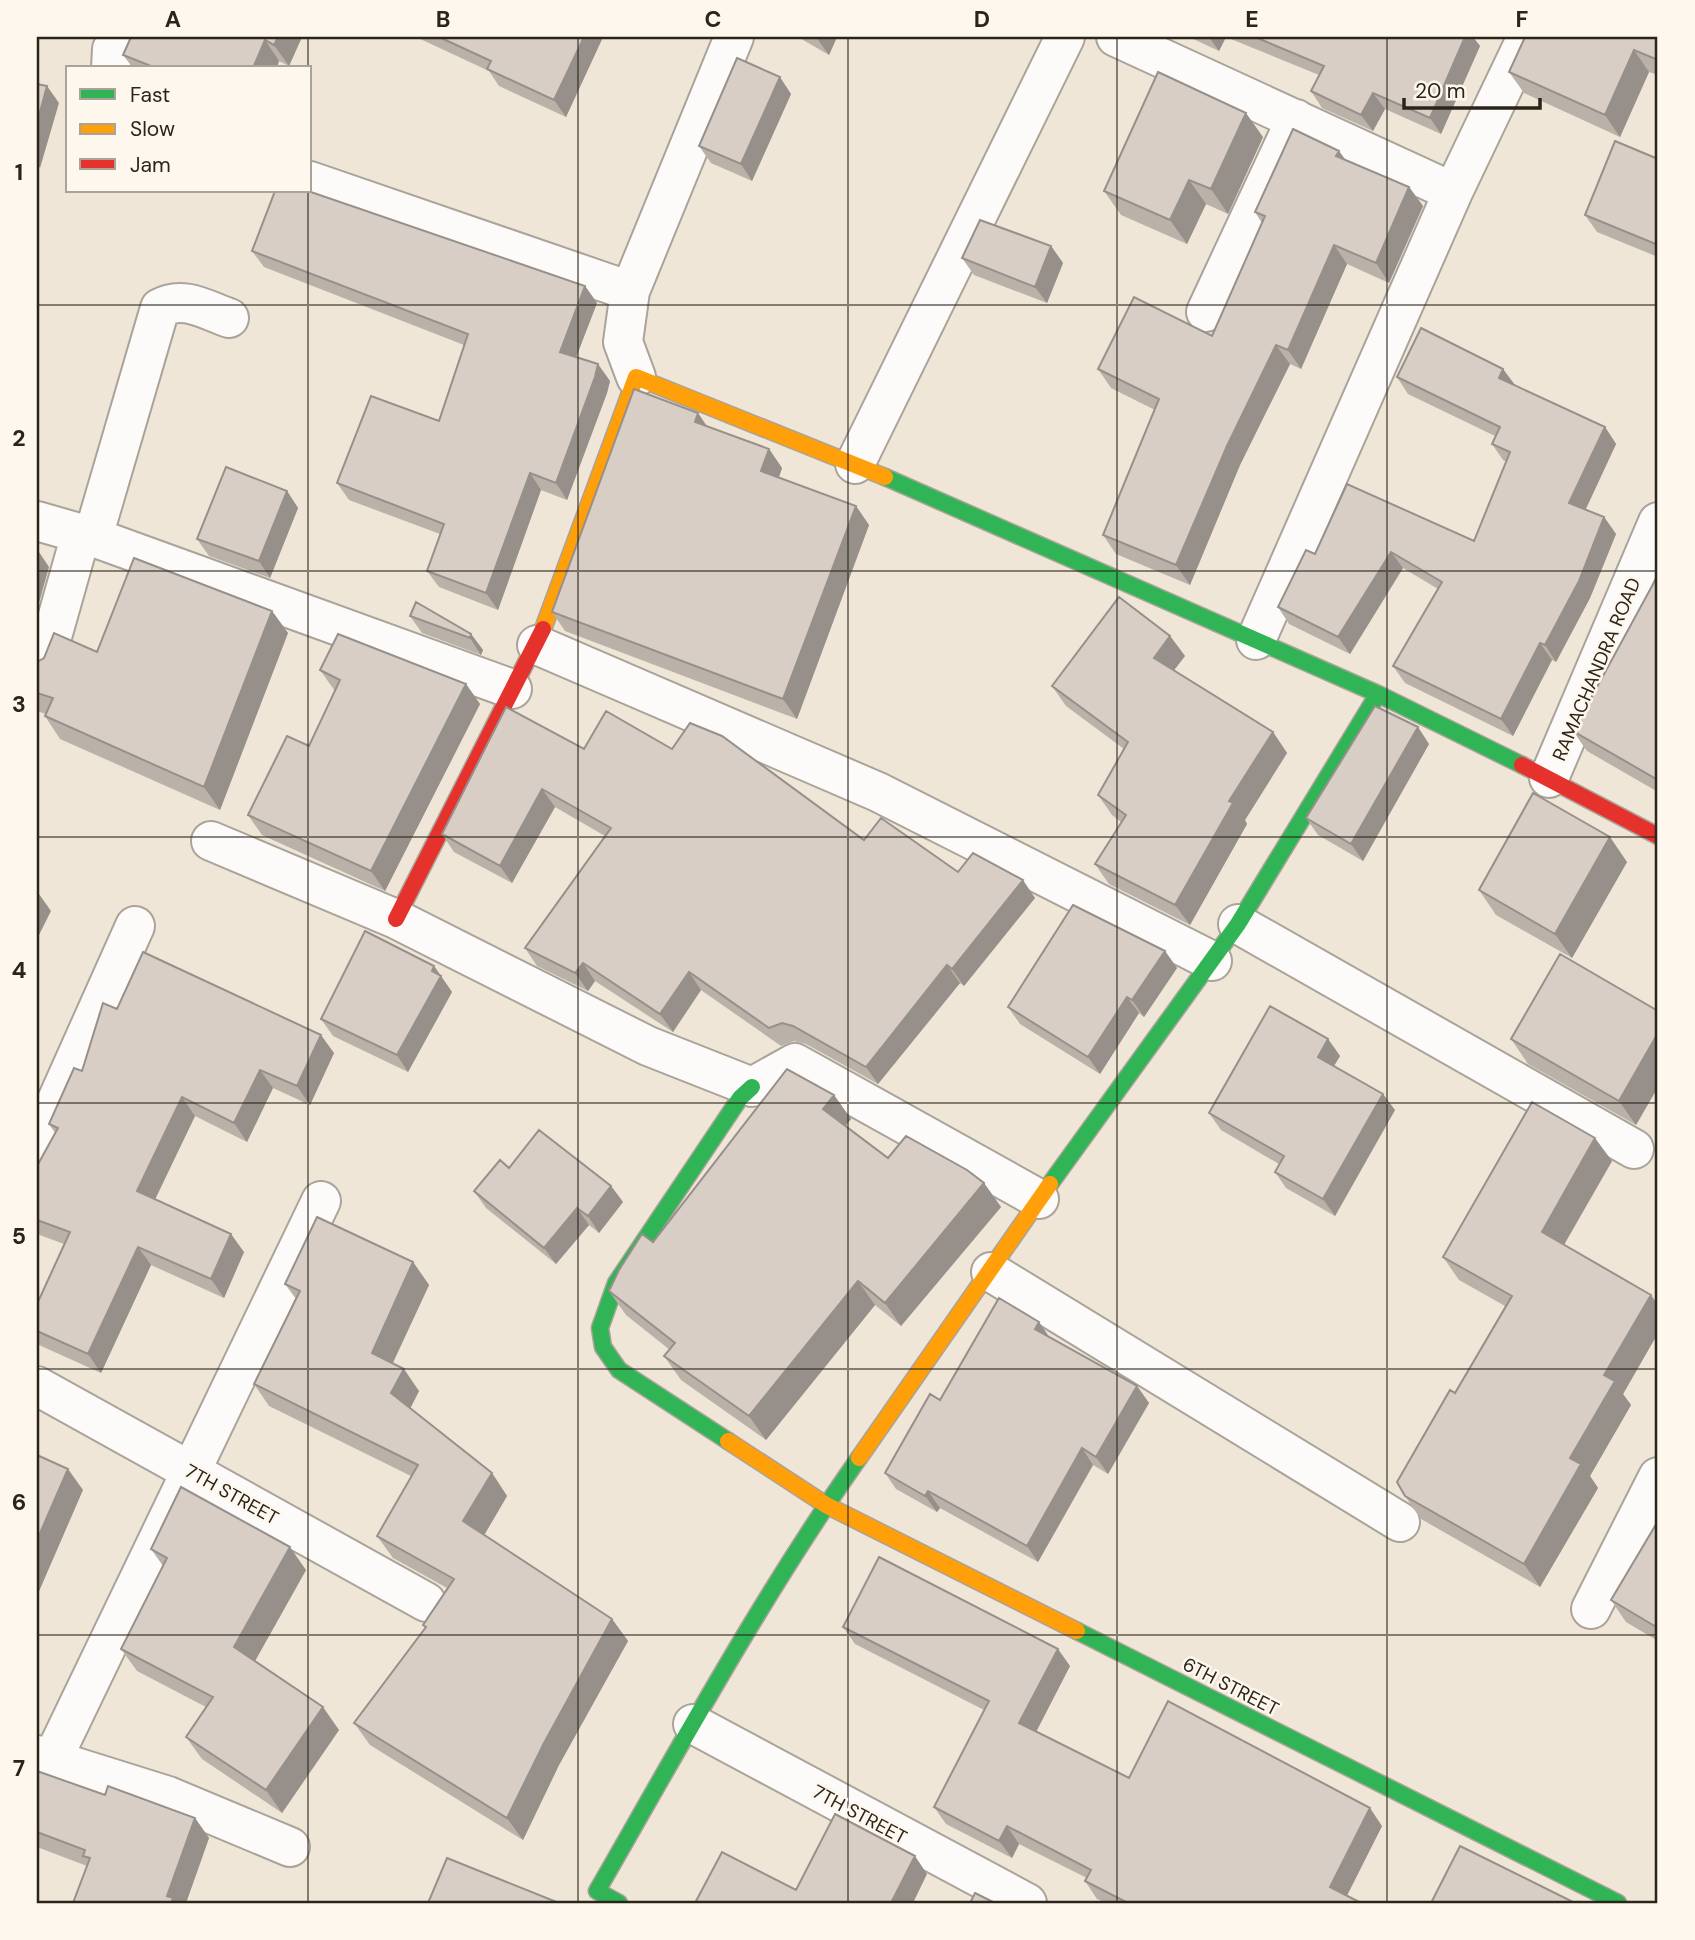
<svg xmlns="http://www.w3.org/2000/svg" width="1695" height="1940" viewBox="0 0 1695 1940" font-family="'DM Sans',sans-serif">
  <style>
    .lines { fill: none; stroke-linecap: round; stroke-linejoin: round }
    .street-casing { stroke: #aaa399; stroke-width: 42 }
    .fast-casing { stroke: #aaa399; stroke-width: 19 }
    .slow-casing { stroke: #aaa399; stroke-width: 19 }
    .jam-casing { stroke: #aaa399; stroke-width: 19 }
    .street { stroke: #fdfbf9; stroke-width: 38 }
    .fast { stroke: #30b455; stroke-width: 16 }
    .slow { stroke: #ff9f0a; stroke-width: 16 }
    .jam { stroke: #e5322d; stroke-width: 16 }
    .wall { fill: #bab1a9 }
    .shaded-wall { fill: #97908a }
    .building { fill: #d8cec5; stroke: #97908a; stroke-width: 2 }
    .grid { fill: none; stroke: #2a241a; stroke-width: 2; stroke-opacity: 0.55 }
    .labels { text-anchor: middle; stroke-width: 5; stroke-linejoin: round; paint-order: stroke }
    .street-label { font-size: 19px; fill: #2a241a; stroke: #fef7ed }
    .neatline { fill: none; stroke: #2a241a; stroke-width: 2.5 }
    .grid-label { font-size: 23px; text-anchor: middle; font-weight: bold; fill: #2a241a }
  </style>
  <rect width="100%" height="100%" fill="#efe6d8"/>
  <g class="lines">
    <g class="street-casing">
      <path id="street" d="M1116,37L1453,192
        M111,68L112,49L119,37
        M310,181L630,291
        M1206,312L1296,119
        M636,377L623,342L630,291L734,37
        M855,464L1065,37
        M37,521L93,537L512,689
        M93,537L160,308C183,295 206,310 229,318
        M1256,640L1453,192L1527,37
        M537,645L878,792L1212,961
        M44,665L81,534
        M1549,778L1658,522
        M211,841L396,919L648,1046L752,1087L795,1063L1039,1199
        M1238,924L1634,1149
        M37,1145L135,926
        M991,1272L1400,1522
        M37,1386L426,1602
        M1591,1609L1658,1477
        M693,1724L1027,1903
        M37,1755L168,1796L290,1847
        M53,1758L321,1201"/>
    </g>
    <g class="fast-casing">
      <path id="fast" d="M885,477L1378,694L1522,765
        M1050,1184L1238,924L1378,694
        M728,1441L619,1370L603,1347L600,1328L616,1283L740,1098L752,1087
        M1077,1631L1618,1903
        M619,1903L597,1891C681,1745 762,1596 859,1458"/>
    </g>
    <g class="slow-casing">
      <path id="slow" d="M543,629L636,377L885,477
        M728,1441L826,1505L1077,1631
        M859,1458L1050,1184"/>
    </g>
    <g class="jam-casing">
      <path id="jam" d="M1522,765L1658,836
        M396,919L543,629"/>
    </g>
    <use href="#street" class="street"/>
    <use href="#fast" class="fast"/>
    <use href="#slow" class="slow"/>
    <use href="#jam" class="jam"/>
  </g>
  <path class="wall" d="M131,37H302L289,66L279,61L277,68H133L123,55Z
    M416,37H603L566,117L499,86L489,71Z
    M798,37H837L829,55Z
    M1189,37H1473L1480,46L1441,134L1385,109L1373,131L1322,108L1311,91L1319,75L1226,37L1219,51Z
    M1658,37V75L1649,72L1620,137L1524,93L1509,72Z
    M791,94L752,181L711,163L699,146Z
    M1263,137L1228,214L1206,204L1187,244L1121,215L1104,191Z
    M1658,159V257L1597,232L1585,215Z
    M1345,160L1409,187L1423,206L1389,283L1347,264L1301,369L1290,364L1240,465L1190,585L1116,554L1103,535L1155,410L1111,388L1098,369L1212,336L1262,223L1255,212Z
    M1051,246L1063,263L1047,303L974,275L962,258Z
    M252,251L585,286L597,303L576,357L610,381L607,393L567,500L541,490L498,610L439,587L427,571L440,534L349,500L337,483L439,421L464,345L264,267Z
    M1503,369L1515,386L1605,427L1616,444L1586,509L1604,517L1616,534L1590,598L1556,662L1552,660L1513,736L1405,683L1393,666L1438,589L1403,568L1350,654L1289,624L1278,607L1315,554L1474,541L1507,462L1503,460L1492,444L1495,436L1408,394L1397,377Z
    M698,413L707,426L769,449L782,468L779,478L856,506L869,525L797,719L565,631L552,612Z
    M287,491L298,508L270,578L209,556L197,539Z
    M1658,575V792L1587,751L1573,731Z
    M272,611L288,633L220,810L60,739L45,716L46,714L37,711V662L97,652Z
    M410,616L471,634L483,650L481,655L422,633Z
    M1170,636L1185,656L1174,670L1273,732L1287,753L1245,820L1247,824L1190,925L1109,884L1095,864L1121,822L1112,815L1098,795L1124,749L1066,706L1052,686Z
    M320,670L466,684L480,704L385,891L262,835L248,815L309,746L335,691Z
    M1429,744L1363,861L1318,835L1306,818Z
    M584,749H672L864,840L1035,898L964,986L960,983L878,1084L806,1044L794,1041L781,1046L701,990L673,1032L595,981L588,991L537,966L525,948L605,836L555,807L512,883L454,852L442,834Z
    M1627,862L1572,958L1496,915L1479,890Z
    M1165,951L1177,968L1144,1017L1139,1013L1100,1074L1020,1024L1008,1007Z
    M434,966L452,992L408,1072L333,1036L321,1019Z
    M117,1009L334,1053L310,1105L273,1088L247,1142L195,1116L155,1199L244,1252L224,1298L151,1265L101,1373L39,1345L37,1341V1304L64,1244L37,1234V1166L55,1133L49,1124L82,1071Z
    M1658,1011V1087L1636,1125L1528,1064L1511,1039Z
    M1328,1039L1340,1056L1334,1066L1395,1110L1335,1216L1286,1188L1275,1172L1279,1164L1221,1130L1209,1113Z
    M834,1095L851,1119L845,1126L888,1158L984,1183L1001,1207L901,1326L875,1305L766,1440L681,1380L664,1356L670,1350L626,1315L609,1291L653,1242Z
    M1612,1161L1564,1245L1658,1305V1333L1623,1394L1631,1405L1590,1476L1598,1488L1540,1587L1421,1519L1405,1496L1455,1393L1505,1306L1459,1280L1443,1257Z
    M509,1168L611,1186L623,1202L599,1233L589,1225L556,1264L486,1208L474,1191Z
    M413,1262L429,1285L393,1363L419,1391L410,1408L492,1473L507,1496L484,1535L612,1619L628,1641L559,1765L523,1840L370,1745L354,1723L425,1628L423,1625L447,1588L393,1558L377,1536L411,1476L269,1406L254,1384L296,1299L285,1284Z
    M1049,1337L1137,1386L1149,1403L1108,1474L1093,1465L1038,1562L940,1508L937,1512L896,1489L885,1473L940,1400Z
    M1658,1521V1641L1626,1622L1611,1600Z
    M151,1549L306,1570L255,1661L339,1730L282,1813L202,1759L186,1737L206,1707L137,1671L121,1649L163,1566Z
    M843,1627L1070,1666L1036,1731L1129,1778L1382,1826L1347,1896L1361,1903H1106L1097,1899L1085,1881L1087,1878L1019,1844L1012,1858L946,1824L934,1807L984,1710L855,1644Z
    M37,1771L105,1795L195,1818L209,1838L186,1903H73L87,1866L37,1847Z"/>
  <path class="shaded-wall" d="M278,37H302L289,66L274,45Z
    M584,37H603L566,117L554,100Z
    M816,37H837L829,55Z
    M1209,37H1226L1219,51Z
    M1465,37H1473L1480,46L1441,134L1430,118Z
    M265,40L279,61L277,68H253Z
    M1634,50L1649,72L1620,137L1605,115Z
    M780,77L791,94L752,181L741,164Z
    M47,86L59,103L40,168L37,163V123Z
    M1373,93L1385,109L1373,131L1361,115Z
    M1246,113L1263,137L1228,214L1211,189Z
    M1339,151L1353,170L1336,156Z
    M1189,180L1206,204L1187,244L1170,220Z
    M1409,187L1423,206L1389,283L1376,263Z
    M1334,245L1347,264L1301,369L1288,350Z
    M1051,246L1063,263L1047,303L1035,287Z
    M585,286L597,303L572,368L560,352Z
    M1276,345L1290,364L1240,465L1190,585L1176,565L1227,446Z
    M598,364L610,381L607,393L567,500L556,483Z
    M1503,369L1515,385L1510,395L1499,378Z
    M698,413L711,433L695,422Z
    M1605,427L1616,444L1581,519L1569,503Z
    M769,449L782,468L774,490L761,471Z
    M530,473L541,490L498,610L486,593Z
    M287,491L298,508L270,578L259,561Z
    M856,506L869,525L797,719L783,699Z
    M1604,517L1616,534L1590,598L1556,662L1545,645Z
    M37,549L49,567L37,610Z
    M1391,552L1403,568L1350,654L1338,637Z
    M272,611L288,633L220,810L204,787Z
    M471,634L483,650L481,655L470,638Z
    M1170,636L1185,656L1168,678L1154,658Z
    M1540,643L1552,660L1513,736L1501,719Z
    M466,684L480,704L385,891L371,871Z
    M1418,727L1429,744L1363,861L1351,844Z
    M1273,732L1287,753L1245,820L1247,824L1190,925L1175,905L1229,801Z
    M542,789L555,807L512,883L500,866Z
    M1610,837L1627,862L1572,958L1555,934Z
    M1023,880L1035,898L964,986L952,969Z
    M39,894L51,911L37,939V899Z
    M1165,951L1177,968L1144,1017L1132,1000Z
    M583,963L595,981L588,991L575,973Z
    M947,965L960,983L878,1084L866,1067Z
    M434,966L452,992L408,1072L397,1055Z
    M689,972L701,990L673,1032L660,1014Z
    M1127,997L1139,1013L1100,1074L1088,1057Z
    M1658,1033V1087L1636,1125L1619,1101Z
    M321,1035L334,1053L310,1105L297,1086Z
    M1328,1039L1340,1056L1329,1074L1318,1057Z
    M260,1070L273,1088L247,1142L234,1123Z
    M1383,1094L1395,1110L1335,1216L1323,1199Z
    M834,1095L851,1119L840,1133L823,1109Z
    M182,1097L195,1116L150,1210L137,1191Z
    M1595,1138L1612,1161L1558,1255L1542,1232Z
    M984,1183L1001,1207L901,1326L885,1303Z
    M611,1186L623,1202L599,1233L588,1216Z
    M577,1208L589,1225L556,1264L544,1248Z
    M231,1234L244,1252L224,1298L211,1279Z
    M138,1247L151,1265L101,1373L88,1354Z
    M413,1262L429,1285L387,1375L372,1353Z
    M858,1281L875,1305L766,1440L749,1416Z
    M1651,1295L1658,1305V1333L1623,1394L1631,1405L1590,1476L1598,1488L1540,1587L1524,1564L1570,1458L1604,1375Z
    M1039,1322L1050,1338L1035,1329Z
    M404,1369L419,1391L407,1415L391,1393Z
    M1137,1386L1149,1403L1108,1474L1096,1457Z
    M1082,1448L1093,1465L1038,1562L1027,1546Z
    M68,1469L83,1490L37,1596V1540Z
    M492,1473L507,1496L479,1544L463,1521Z
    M928,1491L940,1508L937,1512L925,1496Z
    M290,1547L306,1570L250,1670L234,1647Z
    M612,1619L628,1641L559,1765L523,1840L507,1818L544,1743Z
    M1058,1649L1070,1666L1032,1740L1019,1723Z
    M323,1707L339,1730L282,1813L266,1790Z
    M1370,1808L1382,1826L1343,1903L1330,1887Z
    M195,1818L209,1838L186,1903H171L167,1896Z
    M1007,1826L1019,1844L1012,1858L999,1841Z
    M915,1856L927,1874L913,1903H891Z"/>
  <path class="building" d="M131,37H278L274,45L265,40L253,68H156L123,55Z
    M439,37H584L554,100L487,69L491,61Z
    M1255,37H1465L1430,118L1373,93L1361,115L1311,91L1324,66Z
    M1525,37H1658V60L1634,50L1605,115L1509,72Z
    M737,58L780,77L741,164L699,146Z
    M1158,72L1246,113L1211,189L1189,180L1170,220L1104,191Z
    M37,84L47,86L37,123Z
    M1293,129L1339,151L1336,156L1409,187L1376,263L1334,245L1288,350L1276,345L1227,446L1176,565L1103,535L1159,399L1098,369L1134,297L1212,336L1265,216L1255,212Z
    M1615,141L1658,159V245L1585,215Z
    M275,191H308L585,286L560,352L598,364L595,377L556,483L530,473L486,593L427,571L444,524L337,483L371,396L439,421L468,334L252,251Z
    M980,220L1051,246L1035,287L962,258Z
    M1421,328L1503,369L1499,378L1605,427L1569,503L1604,517L1579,581L1545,645L1540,643L1501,719L1393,666L1442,582L1391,552L1338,637L1278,607L1306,550L1315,554L1347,484L1474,541L1510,452L1492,444L1500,427L1397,377Z
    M634,389L698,413L695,422L769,449L761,471L856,506L783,699L552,612Z
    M226,467L287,491L259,561L197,539Z
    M134,558L272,611L204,787L45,716L53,698L37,693V662L44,658L54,633L97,652Z
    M1658,575V780L1573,731Z
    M1119,597L1170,636L1154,658L1273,732L1229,801L1233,803L1175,905L1095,864L1126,815L1098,795L1128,742L1052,686Z
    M416,602L471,634L470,638L410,616Z
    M338,634L466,684L371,871L248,815L287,736L309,746L340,680L320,670Z
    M1375,706L1418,727L1351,844L1306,818Z
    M506,707L584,749L606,711L672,749L690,723L722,736L864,840L881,818L958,872L973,853L1023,880L952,969L947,965L866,1067L793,1026L782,1023L769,1028L689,972L660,1014L583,963L575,973L525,948L611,828L542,789L500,866L442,834Z
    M1533,793L1610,837L1555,934L1479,890Z
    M1073,905L1165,951L1132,1000L1127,997L1088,1057L1008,1007Z
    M365,931L434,966L432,971L441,976L397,1055L321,1019Z
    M143,952L321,1035L297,1086L260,1070L234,1123L182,1097L137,1191L231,1234L211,1279L138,1247L88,1354L37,1331V1304L70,1232L37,1220V1166L58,1128L49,1124L74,1068L82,1071L103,1003L117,1009Z
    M1560,954L1658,1011V1033L1619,1101L1511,1039Z
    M1270,1006L1328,1039L1318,1057L1383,1094L1323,1199L1275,1172L1284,1156L1209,1113Z
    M787,1069L834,1095L823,1109L888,1158L906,1136L967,1170L984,1183L885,1303L858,1281L749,1416L664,1356L675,1343L609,1291L619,1270L642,1234L653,1242Z
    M1532,1102L1595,1138L1542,1232L1651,1295L1604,1375L1615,1381L1570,1458L1581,1464L1524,1564L1405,1496L1397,1482L1450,1390L1455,1393L1512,1296L1443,1257Z
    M539,1130L611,1186L588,1216L577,1208L544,1248L474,1191L500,1160L509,1168Z
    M317,1217L413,1262L372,1353L404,1369L391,1393L492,1473L463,1521L612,1619L544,1743L507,1818L354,1723L426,1627L423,1625L454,1579L377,1536L418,1465L254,1384L300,1291L285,1284Z
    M999,1298L1039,1322L1035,1329L1137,1386L1096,1457L1082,1448L1027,1546L928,1491L925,1496L885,1473L930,1394L940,1400Z
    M37,1455L68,1469L37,1540Z
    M181,1487L290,1547L234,1647L323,1707L266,1790L186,1737L213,1697L121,1649L167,1558L151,1549Z
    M1658,1521V1628L1611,1600Z
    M879,1557L1058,1649L1019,1723L1129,1778L1168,1701L1370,1808L1330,1887L1361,1903H1149L1146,1902L1145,1903H1128L1085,1881L1091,1870L1007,1826L999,1841L934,1807L989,1701L843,1627Z
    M37,1771L105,1795L108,1786L195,1818L167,1896L173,1898L171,1903H73L90,1858L83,1856L85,1850L37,1832Z
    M835,1814L915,1856L891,1903H695L722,1852L796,1890Z
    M1460,1846L1575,1903H1431Z
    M447,1858L559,1903H428Z
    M975,1893L995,1903H970Z"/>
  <path class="grid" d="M308,37V68M578,37V1903M848,37V1903M1117,37V1903M1387,37V1903M308,191V1903M37,305H1658M37,571H1658M37,837H1658M37,1103H1658M37,1369H1658M37,1635H1658"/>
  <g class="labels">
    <g class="street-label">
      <text transform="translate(1596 669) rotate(-67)" y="7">RAMACHANDRA ROAD</text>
      <text transform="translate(232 1494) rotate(29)" y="7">7TH STREET</text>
      <text transform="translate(1231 1686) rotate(27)" y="7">6TH STREET</text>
      <text transform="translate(860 1814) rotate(28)" y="7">7TH STREET</text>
    </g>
  </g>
  <rect width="1695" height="1940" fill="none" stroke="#fef7ed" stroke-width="77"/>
  <rect x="66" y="66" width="245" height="126" fill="#fef7ed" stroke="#a9a399" stroke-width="2"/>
  <rect x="80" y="89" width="35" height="10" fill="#30b455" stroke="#a9a399" stroke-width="2"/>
  <text x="130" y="102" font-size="21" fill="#2a241a">Fast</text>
  <rect x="80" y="124" width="35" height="10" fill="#ff9f0a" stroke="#a9a399" stroke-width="2"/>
  <text x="130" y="136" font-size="21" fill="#2a241a">Slow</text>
  <rect x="80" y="159" width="35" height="10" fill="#e5322d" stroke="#a9a399" stroke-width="2"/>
  <text x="130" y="172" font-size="21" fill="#2a241a">Jam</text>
  <path d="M1404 98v10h136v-10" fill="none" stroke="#2a241a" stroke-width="3.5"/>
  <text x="1415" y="98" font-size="21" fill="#2a241a" stroke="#fef7ed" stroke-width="5" paint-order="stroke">20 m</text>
  <rect x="38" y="38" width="1618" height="1864" class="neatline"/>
  <g class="grid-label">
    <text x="173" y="27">A</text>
    <text x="443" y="27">B</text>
    <text x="713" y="27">C</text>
    <text x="982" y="27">D</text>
    <text x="1252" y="27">E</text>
    <text x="1522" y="27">F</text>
    <text x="19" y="180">1</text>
    <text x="19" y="446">2</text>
    <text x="19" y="712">3</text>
    <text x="19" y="978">4</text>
    <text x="19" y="1244">5</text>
    <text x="19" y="1510">6</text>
    <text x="19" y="1776">7</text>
  </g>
</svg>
